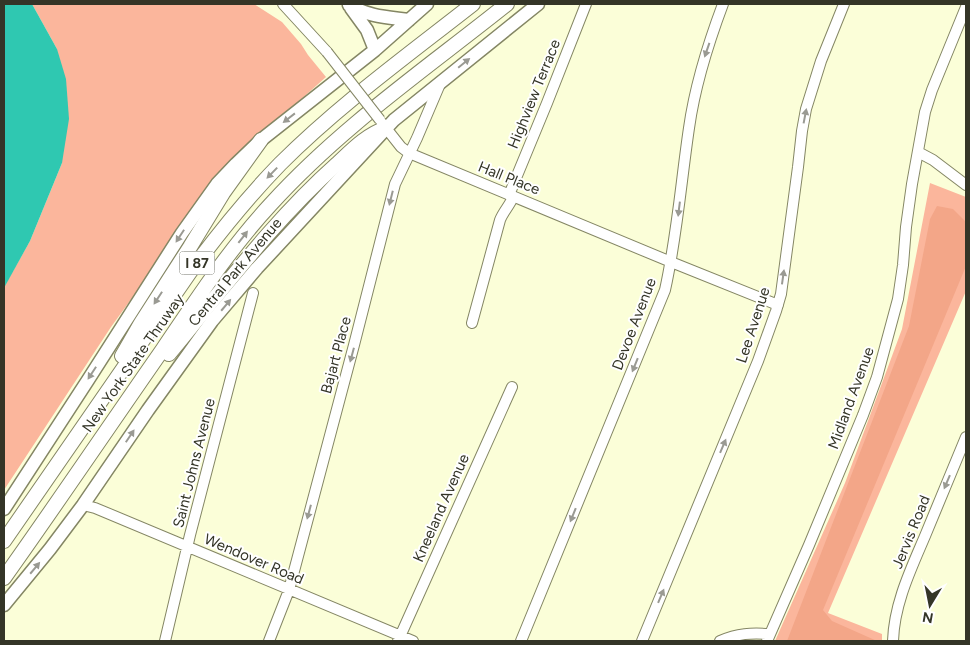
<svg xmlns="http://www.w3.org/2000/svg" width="970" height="645" viewBox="0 0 970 645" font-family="Figtree,sans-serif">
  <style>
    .green { fill: #fbb69c }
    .forest { fill: #f3a688 }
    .water { fill: #2fc8b1 }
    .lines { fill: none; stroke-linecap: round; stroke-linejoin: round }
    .minor-casing { stroke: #848664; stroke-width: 12 }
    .major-casing { stroke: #848664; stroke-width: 15 }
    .highway-casing { stroke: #848664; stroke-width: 16 }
    .minor { stroke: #fff; stroke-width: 10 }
    .major { stroke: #fff; stroke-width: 12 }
    .highway { stroke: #fff; stroke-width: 14 }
    .minor-bridge-casing { stroke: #848664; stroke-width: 12; stroke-linecap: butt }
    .minor-bridge { stroke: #fff; stroke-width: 10 }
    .oneway { fill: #9a9a93 }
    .labels { text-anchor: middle; stroke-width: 4; stroke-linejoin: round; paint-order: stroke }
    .shield { fill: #fff; stroke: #717268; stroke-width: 1 }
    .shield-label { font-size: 14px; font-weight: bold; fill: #343527 }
    .street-label { font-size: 15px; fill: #343527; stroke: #fff }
  </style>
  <rect width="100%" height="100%" fill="#fbfed8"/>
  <path class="green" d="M32,4H254L282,22L301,44L308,55L326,77L270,127L224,171L111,327L4,490V287L30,241L62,163L57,49Z
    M930,183L966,197V291L828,613L882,634V641H775L845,483L902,329Z"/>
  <path class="forest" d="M937,206L953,209L966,222V266L823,610L832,621L877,641H787L909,326L930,219Z"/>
  <path class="water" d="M4,4H32L57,49L66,79L69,119L62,163L30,241L4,288Z"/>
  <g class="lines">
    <g class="minor-casing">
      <path id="minor" d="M283,4L327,52
        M382,123L401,147L409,153L671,262L778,305
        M918,152L933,160L966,185
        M509,195L547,103L586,4
        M472,323L500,220C503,212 510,205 513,197
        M83,505L95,508L413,641
        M165,641L190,535L253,293
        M269,641L289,590L354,345L395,184L417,138L440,84
        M398,641L512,387
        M521,641L665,290C677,236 681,182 689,128C695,85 708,44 723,4
        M642,641L758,361L776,311L781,294L798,167L802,131L806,109L821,61L844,4
        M720,641C738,633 751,633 770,634
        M767,641L809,545L863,415L877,377L898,299L903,265L906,227L912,184L925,112L932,90L966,7
        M893,641C894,604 911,569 925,536C939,503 952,470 966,437"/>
    </g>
    <g class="major-casing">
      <path id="major" d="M349,5C370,17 386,17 409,20
        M351,8L367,30L375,50
        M4,509L88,380L182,233L217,184L236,164L261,140L375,50L427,4
        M4,605L50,549L83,505L148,410L212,321L257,268L394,120L538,4"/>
    </g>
    <g class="highway-casing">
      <path id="highway" d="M169,354C223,289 274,220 337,164C352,150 366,135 386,128
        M122,356L141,323L190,247L223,193L261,140
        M4,541L190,272C218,234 247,198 280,164C339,105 408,55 473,4
        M4,578C58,502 110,425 163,349C197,299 230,248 271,204C341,127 427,68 507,4"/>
    </g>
    <use href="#minor" class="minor"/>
    <use href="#major" class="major"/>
    <use href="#highway" class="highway"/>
    <g class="minor-bridge-casing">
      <path id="minor-bridge" d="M327,52L380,120"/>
    </g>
    <use href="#minor-bridge" class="minor-bridge"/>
  </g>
  <defs><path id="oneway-solid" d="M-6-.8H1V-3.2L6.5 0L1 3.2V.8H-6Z" transform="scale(1.25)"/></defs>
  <g class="oneway">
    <use href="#oneway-solid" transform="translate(707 50) rotate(109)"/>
    <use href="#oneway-solid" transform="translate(464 63) rotate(-39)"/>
    <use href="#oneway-solid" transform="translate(805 116) rotate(-79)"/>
    <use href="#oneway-solid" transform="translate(289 118) rotate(142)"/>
    <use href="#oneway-solid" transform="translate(272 173) rotate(134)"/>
    <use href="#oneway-solid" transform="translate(391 198) rotate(104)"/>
    <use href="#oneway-solid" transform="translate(679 209) rotate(97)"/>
    <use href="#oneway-solid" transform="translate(180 236) rotate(123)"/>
    <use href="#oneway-solid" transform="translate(243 237) rotate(-52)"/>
    <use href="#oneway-solid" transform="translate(783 277) rotate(-82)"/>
    <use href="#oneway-solid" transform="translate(158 298) rotate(123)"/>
    <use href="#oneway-solid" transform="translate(226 305) rotate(-50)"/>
    <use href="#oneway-solid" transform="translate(352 355) rotate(105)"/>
    <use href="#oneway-solid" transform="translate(635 365) rotate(112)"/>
    <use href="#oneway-solid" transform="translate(92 373) rotate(123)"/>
    <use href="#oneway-solid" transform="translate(130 436) rotate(-56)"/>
    <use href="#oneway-solid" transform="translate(723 446) rotate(-67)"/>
    <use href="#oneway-solid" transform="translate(947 482) rotate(113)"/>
    <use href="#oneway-solid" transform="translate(309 512) rotate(105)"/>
    <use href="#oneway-solid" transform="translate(573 515) rotate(112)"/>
    <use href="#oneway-solid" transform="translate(35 568) rotate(-50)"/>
    <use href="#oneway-solid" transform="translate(661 596) rotate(-67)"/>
  </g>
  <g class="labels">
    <rect class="shield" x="179.5" y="251.5" width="35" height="23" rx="4"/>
    <g class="shield-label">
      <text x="197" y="268">I 87</text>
    </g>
    <g class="street-label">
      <text transform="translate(534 94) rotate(-68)" y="5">Highview Terrace</text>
      <text transform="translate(509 178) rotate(22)" y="5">Hall Place</text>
      <text transform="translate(235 272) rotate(-50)" y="5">Central Park Avenue</text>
      <text transform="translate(634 324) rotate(-69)" y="5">Devoe Avenue</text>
      <text transform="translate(753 325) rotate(-72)" y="5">Lee Avenue</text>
      <text transform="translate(336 355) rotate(-75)" y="5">Bajart Place</text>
      <text transform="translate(133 363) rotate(-55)" y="5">New York State Thruway</text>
      <text transform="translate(851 398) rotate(-70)" y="5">Midland Avenue</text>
      <text transform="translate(194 463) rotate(-76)" y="5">Saint Johns Avenue</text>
      <text transform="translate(441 508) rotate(-66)" y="5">Kneeland Avenue</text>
      <text transform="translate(911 532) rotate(-68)" y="5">Jervis Road</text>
      <text transform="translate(254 559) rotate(23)" y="5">Wendover Road</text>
    </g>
  </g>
  <rect width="970" height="645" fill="none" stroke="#343527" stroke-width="10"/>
  <g transform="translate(930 605) rotate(190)" stroke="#ffffff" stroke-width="4" paint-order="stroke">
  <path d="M0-4L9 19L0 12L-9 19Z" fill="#343527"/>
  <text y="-8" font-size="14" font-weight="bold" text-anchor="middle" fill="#343527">N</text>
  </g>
</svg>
